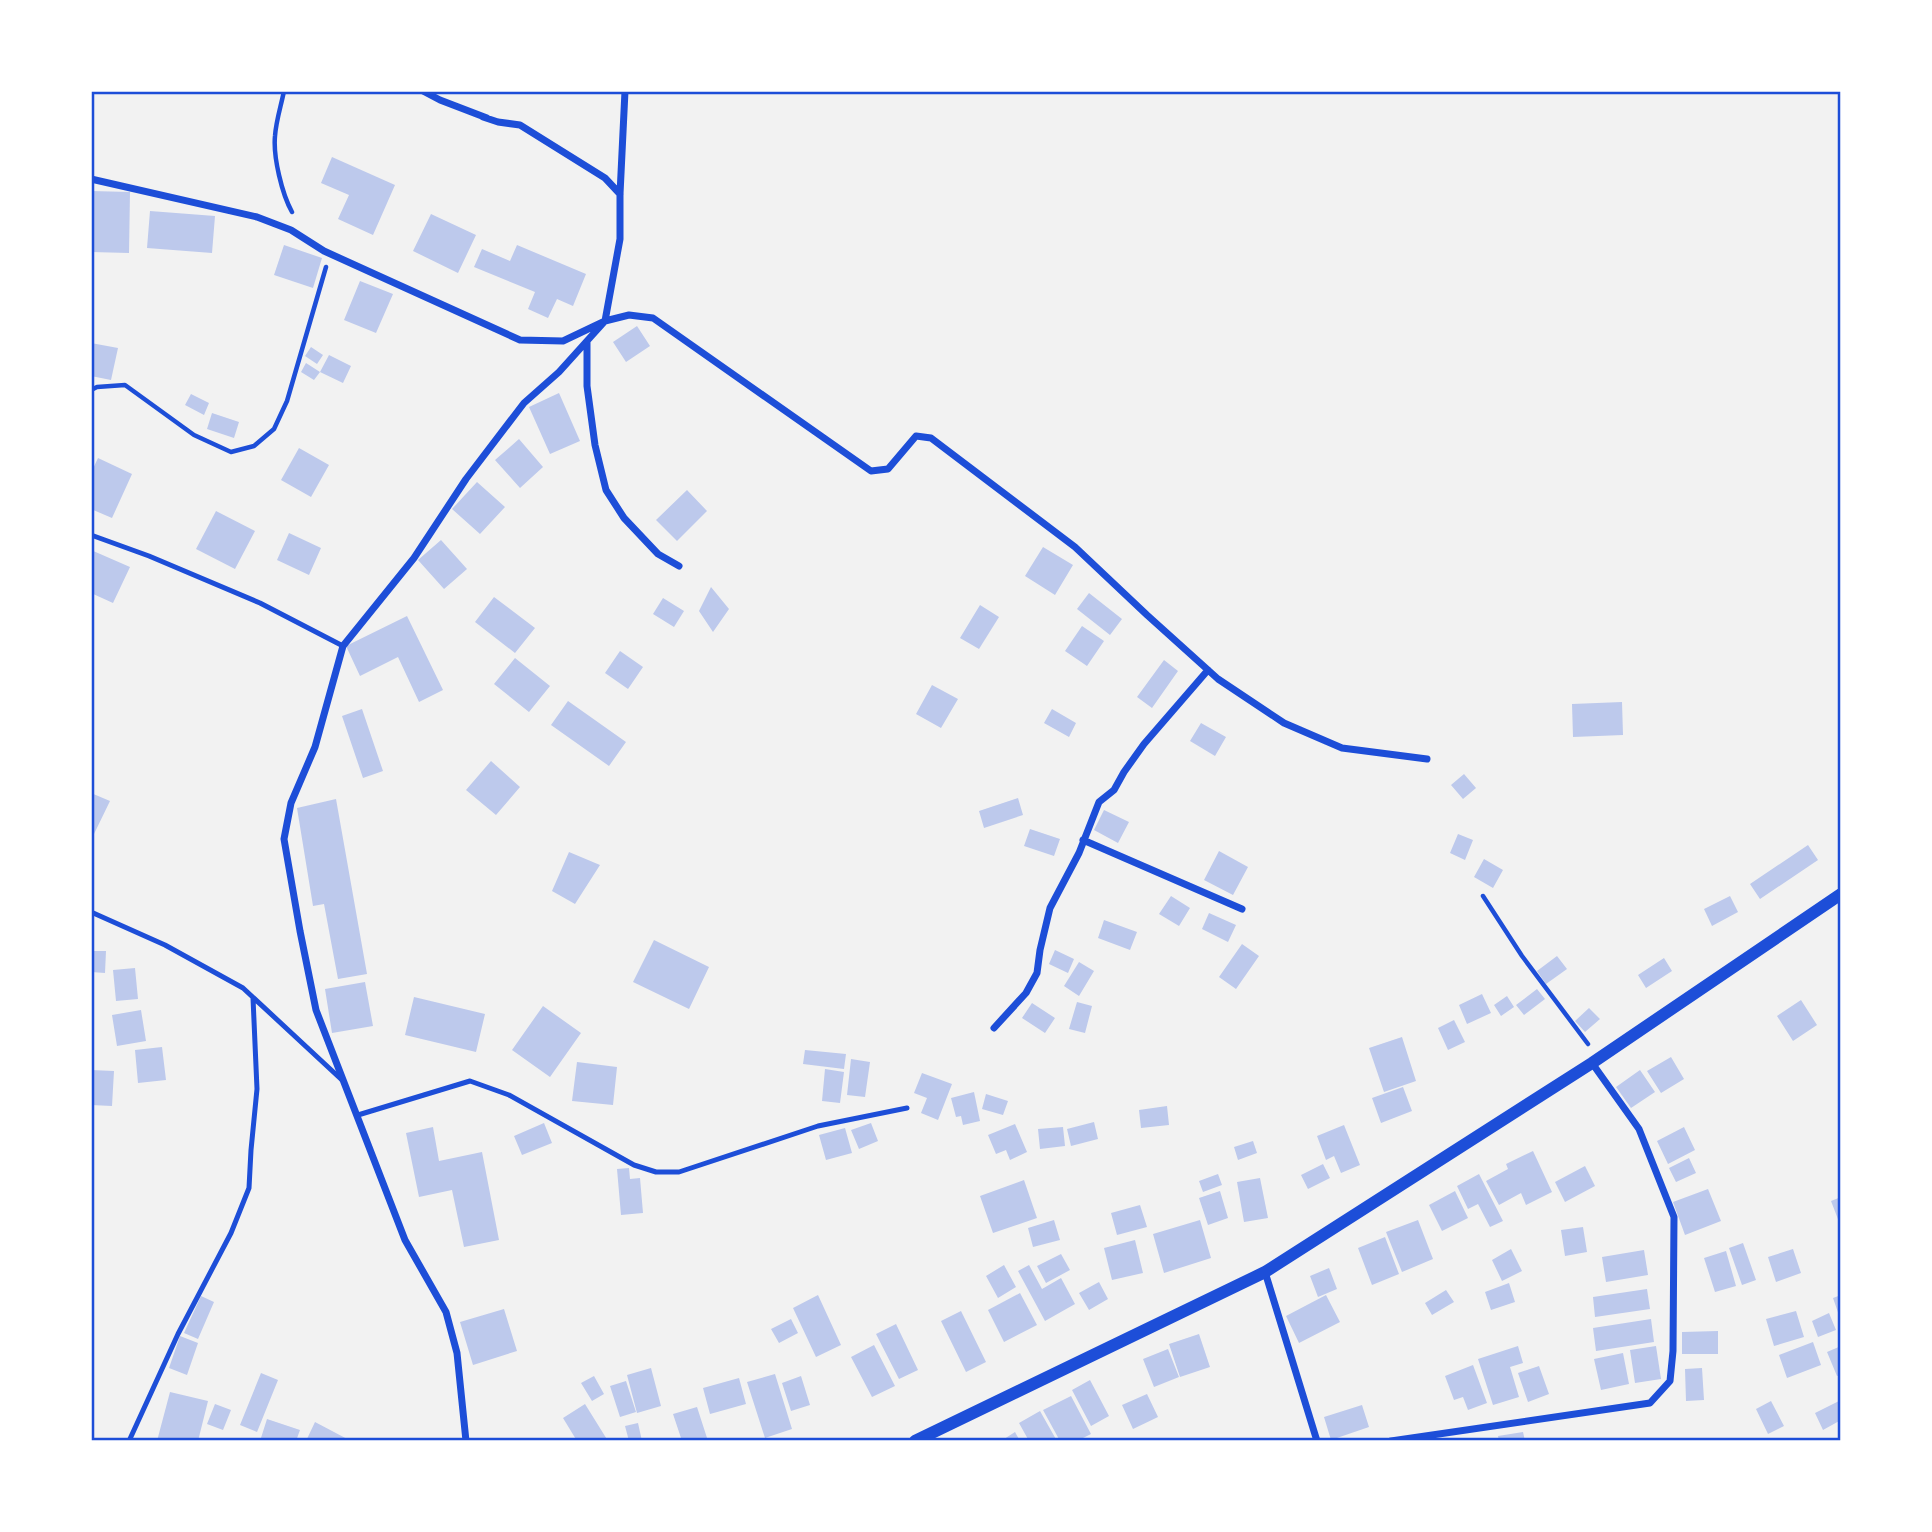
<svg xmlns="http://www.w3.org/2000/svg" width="1932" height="1532" viewBox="0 0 1932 1532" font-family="'Public Sans',sans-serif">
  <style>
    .building { fill: #bdc9ec }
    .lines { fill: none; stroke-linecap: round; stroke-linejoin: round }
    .path { stroke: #1d4ed8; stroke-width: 4.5 }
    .service { stroke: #1d4ed8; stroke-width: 5 }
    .minor { stroke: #1d4ed8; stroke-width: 7 }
    .tertiary { stroke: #1d4ed8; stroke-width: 12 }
    .neatline { fill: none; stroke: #1d4ed8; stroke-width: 2.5 }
  </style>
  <rect width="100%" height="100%" fill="#f2f2f2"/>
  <path class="building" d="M332,157L395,185L373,235L338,219L349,195L321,183Z
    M91,191L130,192L129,253L91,252Z
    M150,211L215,216L212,253L147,248Z
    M431,214L476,235L458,273L413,251Z
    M284,245L322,258L313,288L274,275Z
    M517,245L586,274L573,306L557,299L548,318L528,309L535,292L474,267L482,249L510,261Z
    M360,281L393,294L376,333L344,320Z
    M637,326L650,346L626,362L613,342Z
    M91,343L118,348L111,380L91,376Z
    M311,347L323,355L317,364L305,356Z
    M329,355L351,366L343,383L320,372Z
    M306,363L320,372L314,380L301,372Z
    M559,393L580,441L550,454L529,407Z
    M191,394L209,403L204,415L185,405Z
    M212,413L239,422L234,438L207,429Z
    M519,439L543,467L520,488L495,460Z
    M299,448L329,465L311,497L281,480Z
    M98,458L132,474L112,518L91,509V473Z
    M477,482L505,507L480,534L452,509Z
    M687,490L707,511L677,541L656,520Z
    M216,511L255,531L235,569L196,549Z
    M289,533L321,548L309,575L277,560Z
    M441,540L467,569L444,589L418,560Z
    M1043,547L1073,565L1055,595L1025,576Z
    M91,550L130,567L113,603L91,593Z
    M711,587L729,609L713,632L699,611Z
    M1089,593L1122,619L1110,635L1077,609Z
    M494,597L535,628L515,653L475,622Z
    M663,598L684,611L674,627L653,614Z
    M980,605L999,617L979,649L960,638Z
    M407,616L443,690L419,702L398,657L360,676L346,646Z
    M1082,626L1104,641L1087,666L1065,651Z
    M620,651L643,667L628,689L605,673Z
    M515,658L550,686L529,712L494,684Z
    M1164,660L1178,671L1152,708L1137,697Z
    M932,685L958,699L941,728L916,714Z
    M568,701L626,742L609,766L551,725Z
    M1622,702L1623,735L1573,737L1572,704Z
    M362,709L383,771L363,778L342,716Z
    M1052,709L1076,723L1069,737L1044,723Z
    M1201,723L1226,737L1215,756L1190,741Z
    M491,761L520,787L496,815L466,790Z
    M1464,774L1476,788L1463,799L1451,785Z
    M91,793L110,801L94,834L91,833Z
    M1018,798L1023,815L984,828L979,811Z
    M336,799L367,974L338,979L324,904L313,906L297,808Z
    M1104,810L1129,822L1118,843L1094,830Z
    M1030,829L1060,839L1054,856L1024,846Z
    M1458,834L1473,840L1465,860L1450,853Z
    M1808,845L1818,860L1760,899L1750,884Z
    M1219,851L1248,867L1233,895L1204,880Z
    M569,852L600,865L575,904L552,891Z
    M1484,859L1503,870L1493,888L1474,877Z
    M1171,896L1190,908L1179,926L1159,914Z
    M1730,896L1738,912L1712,926L1704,909Z
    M1209,913L1236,925L1228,942L1202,929Z
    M1104,920L1137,932L1130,950L1098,938Z
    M654,940L709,967L689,1009L633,982Z
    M1242,944L1259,956L1236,989L1219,977Z
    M1055,950L1074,959L1068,973L1049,964Z
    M91,951H106L105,973L91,972Z
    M1557,956L1567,969L1546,984L1537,971Z
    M1664,958L1672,971L1646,988L1638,975Z
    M1079,962L1094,971L1079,996L1064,986Z
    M135,968L138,999L116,1001L113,970Z
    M365,982L373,1026L332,1033L325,989Z
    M1537,989L1545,999L1524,1015L1516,1005Z
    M1482,994L1491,1013L1467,1024L1459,1005Z
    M1507,996L1514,1007L1501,1016L1494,1005Z
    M414,997L485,1014L476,1052L405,1035Z
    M1801,1000L1817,1025L1793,1041L1777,1016Z
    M1077,1002L1092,1006L1085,1033L1069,1029Z
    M1032,1003L1055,1018L1045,1033L1022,1018Z
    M543,1006L581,1033L550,1077L512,1050Z
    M1589,1008L1600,1019L1585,1032L1575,1021Z
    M141,1010L146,1041L117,1046L112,1015Z
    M1454,1020L1465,1042L1448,1050L1438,1028Z
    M1402,1037L1416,1081L1384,1092L1369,1048Z
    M162,1047L166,1080L138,1083L135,1050Z
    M805,1050L846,1054L844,1069L803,1064Z
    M1671,1057L1684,1079L1661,1093L1647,1071Z
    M851,1059L870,1062L865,1097L847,1095Z
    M577,1062L617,1067L613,1105L572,1101Z
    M825,1069L844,1072L840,1103L822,1101Z
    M91,1070L114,1071L112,1106L91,1105Z
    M1640,1070L1655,1092L1631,1108L1616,1087Z
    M922,1073L952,1084L938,1120L921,1113L927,1098L914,1093Z
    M1403,1087L1412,1111L1381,1123L1372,1098Z
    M974,1092L980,1121L963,1125L961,1116L956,1117L951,1098Z
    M986,1094L1008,1101L1003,1115L982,1109Z
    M1167,1106L1169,1125L1141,1128L1139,1110Z
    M1094,1122L1098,1139L1071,1146L1067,1129Z
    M544,1123L552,1143L522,1155L514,1136Z
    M871,1123L878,1141L859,1149L851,1130Z
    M1015,1124L1027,1152L1010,1160L1006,1150L996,1154L988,1135Z
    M1344,1125L1360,1165L1341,1173L1334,1156L1326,1160L1317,1136Z
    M433,1127L439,1161L482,1152L499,1240L464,1247L452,1190L419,1197L406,1133Z
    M1063,1127L1065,1146L1040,1149L1038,1129Z
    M1684,1127L1695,1150L1668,1164L1657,1141Z
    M845,1128L852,1153L826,1160L819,1135Z
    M1253,1141L1257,1153L1238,1160L1234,1147Z
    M1533,1151L1552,1192L1526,1205L1521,1193L1499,1205L1486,1181L1508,1169L1506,1164Z
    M1689,1158L1696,1173L1676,1182L1669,1168Z
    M1323,1164L1330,1178L1308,1189L1301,1175Z
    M1585,1166L1595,1186L1565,1202L1555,1182Z
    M629,1168L630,1179L640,1178L643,1213L621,1215L617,1169Z
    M1218,1174L1222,1185L1203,1192L1199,1181Z
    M1479,1174L1503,1221L1490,1227L1478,1204L1468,1209L1457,1186Z
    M1260,1178L1268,1218L1244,1222L1237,1182Z
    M1024,1180L1037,1218L993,1233L980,1196Z
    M1708,1189L1721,1221L1685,1235L1673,1202Z
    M1220,1191L1228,1218L1208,1225L1199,1198Z
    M1455,1191L1468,1218L1442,1231L1429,1205Z
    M1841,1197V1227L1831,1201Z
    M1140,1205L1147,1227L1117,1235L1111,1213Z
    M1054,1220L1060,1240L1033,1247L1028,1228Z
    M1200,1220L1211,1258L1164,1273L1153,1234Z
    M1418,1220L1433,1259L1402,1272L1386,1232Z
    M1583,1227L1587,1252L1565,1256L1561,1230Z
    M1385,1237L1399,1274L1372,1285L1358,1248Z
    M1135,1240L1143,1273L1112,1280L1104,1248Z
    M1743,1243L1756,1280L1742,1285L1729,1248Z
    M1511,1249L1522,1271L1502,1281L1492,1260Z
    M1793,1249L1801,1273L1776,1282L1768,1257Z
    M1644,1250L1648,1275L1606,1282L1602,1257Z
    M1726,1251L1736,1286L1715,1292L1704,1258Z
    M1061,1254L1070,1270L1046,1283L1037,1266Z
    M1004,1265L1016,1287L998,1298L986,1276Z
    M1029,1265L1042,1289L1061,1278L1075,1304L1045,1321L1018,1271Z
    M1329,1268L1337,1289L1318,1297L1310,1276Z
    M1099,1282L1108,1299L1089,1310L1079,1293Z
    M1509,1283L1515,1302L1491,1310L1485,1292Z
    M1647,1289L1650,1309L1595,1317L1593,1297Z
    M1446,1290L1454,1302L1432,1315L1425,1303Z
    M1020,1293L1037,1325L1004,1342L988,1310Z
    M818,1295L841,1345L816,1357L793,1308Z
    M1326,1295L1340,1322L1299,1343L1286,1316Z
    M1841,1295V1321L1833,1298Z
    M201,1296L214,1302L198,1339L184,1333Z
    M504,1309L517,1351L473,1365L460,1322Z
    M961,1311L986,1362L966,1372L941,1321Z
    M1796,1311L1804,1337L1774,1346L1766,1319Z
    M1829,1313L1836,1330L1818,1337L1812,1321Z
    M791,1319L798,1333L779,1343L771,1329Z
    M1651,1319L1654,1342L1596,1351L1593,1328Z
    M896,1324L918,1370L899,1379L876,1334Z
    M1718,1331V1354H1682V1332Z
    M1199,1334L1210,1367L1180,1377L1169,1344Z
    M180,1336L198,1343L187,1375L169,1368Z
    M1813,1342L1821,1365L1787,1378L1779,1355Z
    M874,1345L895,1386L872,1397L851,1357Z
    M1518,1346L1523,1363L1510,1367L1519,1397L1493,1405L1478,1359Z
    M1656,1346L1661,1379L1635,1383L1630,1350Z
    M1841,1346V1375L1837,1376L1827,1352Z
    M1168,1349L1179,1377L1154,1387L1143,1359Z
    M1623,1353L1629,1384L1601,1390L1594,1359Z
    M1473,1365L1487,1403L1468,1410L1463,1397L1454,1400L1445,1376Z
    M1539,1366L1549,1394L1528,1402L1518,1373Z
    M651,1368L661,1406L637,1413L627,1375Z
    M1702,1368L1704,1400L1686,1401L1685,1369Z
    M261,1373L278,1380L257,1432L240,1425Z
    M775,1374L792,1429L765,1438L747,1382Z
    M594,1376L604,1394L592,1401L581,1383Z
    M801,1376L810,1405L791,1411L782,1383Z
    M739,1378L746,1404L710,1414L703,1388Z
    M1090,1380L1109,1416L1091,1426L1072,1390Z
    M626,1381L636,1412L620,1417L610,1386Z
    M170,1392L208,1401L198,1441H157Z
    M1147,1394L1158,1417L1133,1429L1122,1405Z
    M1071,1396L1091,1434L1077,1441H1060L1043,1410Z
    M1841,1400V1420L1823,1430L1815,1413Z
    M1771,1401L1784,1426L1768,1434L1756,1409Z
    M215,1404L231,1410L223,1430L207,1424Z
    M585,1404L608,1441H577L563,1418Z
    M1362,1405L1369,1427L1331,1440L1324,1417Z
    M697,1407L708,1441H682L673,1414Z
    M1040,1411L1057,1441H1029L1019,1423Z
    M267,1419L300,1430L296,1441H260Z
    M315,1422L351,1441H306Z
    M638,1423L642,1441H629L625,1426Z
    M1015,1432L1020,1441H1001Z
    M1523,1432L1525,1441H1499L1498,1436Z"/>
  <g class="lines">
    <path class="path" d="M284,91C281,106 276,121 275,136C273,157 282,194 292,212
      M91,390L97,387L125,385L194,435L231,452L254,446L274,429L287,401L326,267
      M1483,896L1522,956L1588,1044"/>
    <path class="service" d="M91,535L149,556L260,603L343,646
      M91,912L165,945L243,988L342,1080
      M358,1115L470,1081L509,1095L634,1165L656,1172H679L818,1126L907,1108
      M129,1441L178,1334L231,1233L249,1188L251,1150L257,1089L253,998"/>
    <path class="minor" d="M423,91L440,100L487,118
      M483,117L498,122L520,125L605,178L620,194
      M91,179L257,217L291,230L324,251L520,340L563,341L605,321L629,315L653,318L871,471L888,469L916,436L931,438L1075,547L1147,615L1218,679L1284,723L1342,748L1427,759
      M587,342V386L595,445L606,490L624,518L658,554L679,566
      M1083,840L1242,909
      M994,1028L1026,993L1037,973L1040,950L1050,908L1079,853L1099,802L1114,790L1124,772L1144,744L1208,670
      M1265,1272L1317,1441
      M466,1441L457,1353L446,1312L405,1240L316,1010L300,931L284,839L291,803L315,747L343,646L414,558L466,479L524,403L559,372L605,321L620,239V194L625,91
      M1391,1441L1650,1403L1670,1381L1673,1351L1674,1217L1639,1129L1592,1063"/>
    <path class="tertiary" d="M915,1441L1265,1272L1592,1063L1841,894"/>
  </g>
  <rect width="1932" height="1532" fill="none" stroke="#ffffff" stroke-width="186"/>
  <rect x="93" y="93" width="1746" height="1346" class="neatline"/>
</svg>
